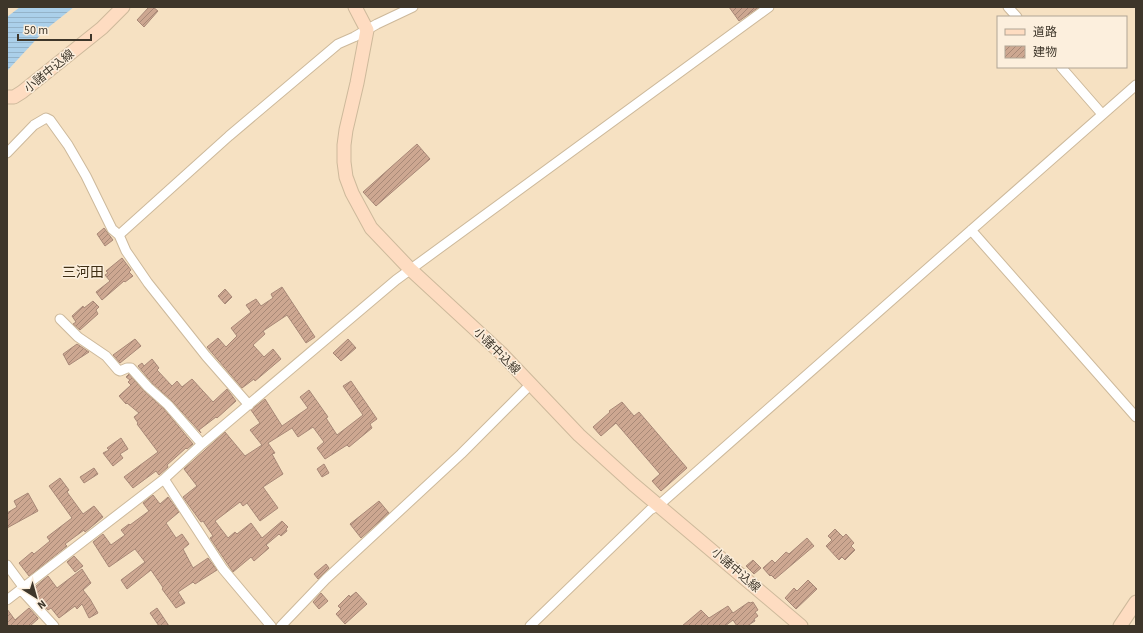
<svg xmlns="http://www.w3.org/2000/svg" width="1143" height="633" viewBox="0 0 1143 633" font-family="'Source Sans 3','Noto Sans JP',sans-serif">
  <style>
    .water { fill: url(#water-rules) }
    .building { fill: url(#building-hatch); stroke: #a88877 }
    .lines { fill: none; stroke-linecap: round; stroke-linejoin: round }
    .street-casing { stroke: #cdb99b; stroke-width: 11 }
    .secondary-casing { stroke: #cdb99b; stroke-width: 15 }
    .street { stroke: #fff; stroke-width: 9 }
    .secondary { stroke: #fedcc1; stroke-width: 13 }
    .labels { text-anchor: middle; stroke-width: 3; stroke-linejoin: round; paint-order: stroke }
    .street-label { font-size: 12px; fill: #3e362a; stroke: #fcefdd }
    .quarter-label { font-size: 14px; fill: #3f2f15; stroke: #fcefdd }
  </style>
  <defs>
    <pattern id="water-rules" width="6" height="5" patternUnits="userSpaceOnUse"><rect width="6" height="5" fill="#abd0ea"/><path d="M0 2.5h6" fill="none" stroke="#94b3c9"/></pattern>
    <pattern id="building-hatch" width="6" height="6" patternUnits="userSpaceOnUse"><rect width="6" height="6" fill="#cda791"/><path d="M-1 1l2-2M0 6l6-6M5 7l2-2" fill="none" stroke="#a88977"/></pattern>
  </defs>
  <rect width="100%" height="100%" fill="#f6e1c2"/>
  <path class="water" d="M20,7H74L45,30L7,71V17Z"/>
  <path class="building" d="M149,7H153L158,11L144,27L137,20Z
    M729,7H759L739,21Z
    M417,144L430,159L376,206L363,192Z
    M104,228L113,240L105,246L97,234Z
    M122,258L131,270L129,272L133,276L125,282L124,281L102,300L96,292L110,281L105,275L108,273L106,271Z
    M282,287L315,337L306,343L287,315L263,331L265,334L253,345L264,357L273,349L281,359L255,381L254,379L242,388L207,347L218,338L226,347L237,336L231,328L251,312L246,305L256,299L261,306L273,298L271,294Z
    M225,289L232,297L225,304L218,296Z
    M93,301L99,307L96,310L98,314L80,330L73,324L76,322L72,316L83,306L84,308Z
    M135,339L141,346L120,363L113,355Z
    M348,339L356,348L341,361L333,353Z
    M77,344L89,352L69,365L63,354Z
    M152,359L159,368L157,370L172,386L177,381L182,387L192,379L213,402L227,389L236,401L217,418L216,417L199,430L201,433L172,401L152,383L138,366L142,363L144,366Z
    M129,374L144,391L164,409L193,444L187,449L186,448L167,465L168,467L159,475L156,471L133,488L124,477L158,452L137,424L138,423L134,417L139,413L127,403L126,404L119,396L131,385L128,382L130,380L126,377Z
    M351,381L377,419L370,424L372,428L349,447L347,445L325,459L317,448L324,442L313,427L298,437L292,428L268,443L275,453L272,454L283,474L263,487L278,508L260,521L247,503L243,506L240,502L215,521L228,538L235,532L237,534L251,523L262,538L282,521L288,527L286,529L287,531L281,536L279,534L266,545L269,548L254,561L251,557L233,572L210,538L213,536L203,521L201,522L183,497L197,486L184,469L225,432L245,456L262,445L250,430L260,423L251,410L265,399L282,426L308,408L300,397L309,390L328,417L326,418L337,435L363,415L343,386Z
    M622,402L634,416L639,412L687,468L661,491L652,481L660,474L616,423L601,436L593,427L610,412L609,411Z
    M121,438L128,449L120,454L123,458L113,466L103,453L109,450L107,448Z
    M324,464L329,473L322,477L317,469Z
    M94,468L98,474L84,483L80,477Z
    M60,478L69,490L67,492L83,514L94,506L103,517L85,532L84,530L65,544L67,546L29,576L19,563L32,552L34,554L50,541L47,537L72,518L49,486Z
    M28,493L38,511L7,528V513L17,507L14,501Z
    M153,495L160,504L168,497L179,512L166,523L176,538L182,534L189,544L183,549L193,568L208,558L217,570L195,584L193,582L178,592L185,603L176,608L162,589L163,588L162,586L151,570L127,589L121,580L145,562L135,549L109,567L93,542L103,534L111,545L125,535L121,530L129,524L130,525L149,511L143,503Z
    M379,501L389,513L361,538L350,524Z
    M835,529L843,537L846,534L854,543L851,546L855,550L845,560L842,557L839,560L826,546L832,540L828,536Z
    M807,538L814,546L775,579L771,575L770,576L763,568L772,560L775,563L786,552L789,554Z
    M74,556L83,566L75,572L67,562Z
    M753,560L761,568L754,574L746,566Z
    M326,564L329,568L318,579L314,574Z
    M82,569L91,583L83,590L90,599L98,613L89,618L82,604L77,609L75,606L59,618L51,608L48,610L30,591L48,576L57,588Z
    M808,580L817,589L796,609L785,598L794,588L797,591Z
    M356,592L367,604L345,624L336,614L341,609L338,606L349,595L350,597Z
    M321,593L328,601L319,609L313,602Z
    M749,602L750,603L753,602L758,610L755,612L758,616L754,619L755,621L747,626H737L733,620L725,626H682L701,610L709,618L728,606L733,613Z
    M29,608L38,618V619L30,626H7V609L15,620Z
    M157,608L169,626H159L150,613Z"/>
  <g class="lines">
    <g class="street-casing">
      <path id="street" d="M1008,7L1017,17
        M1061,67L1102,114
        M7,153L34,125L46,118L50,120L68,145L86,176L112,229L119,235L229,136L338,44L354,37L377,24L413,7
        M971,230L1136,417
        M119,235L126,251L148,283L206,356L249,405
        M60,319L78,337L106,356L118,370L120,371L127,368H131L148,387L168,405L202,444
        M164,479L223,569L271,626
        M7,565L24,588V593L54,626
        M7,600L164,479L202,444L396,280L769,7
        M281,626L326,579L461,454L530,385
        M530,626L650,510L659,505L1136,85"/>
    </g>
    <g class="secondary-casing">
      <path id="secondary" d="M355,7L367,30L357,83L346,130L344,145V162L346,177L352,193L371,228L410,269L501,353L579,435L633,484L801,626
        M7,97H14L22,92L102,28L123,7
        M1120,626L1136,602"/>
    </g>
    <use href="#street" class="street"/>
    <use href="#secondary" class="secondary"/>
  </g>
  <g class="labels">
    <g class="street-label">
      <text transform="translate(49 71) rotate(-39)" y="4">小諸中込線</text>
      <text transform="translate(497 351) rotate(45)" y="4">小諸中込線</text>
      <text transform="translate(736 570) rotate(41)" y="4">小諸中込線</text>
    </g>
    <g class="quarter-label">
      <text x="83" y="277">三河田</text>
    </g>
  </g>
  <rect width="1143" height="633" fill="none" stroke="#3e362a" stroke-width="16"/>
  <rect x="997" y="16" width="130" height="52" fill="#fcefdd" stroke="#b0a595"/>
  <rect x="1005" y="29" width="20" height="6" fill="#fedcc1" stroke="#b0a595"/>
  <text x="1033" y="36" font-size="12" fill="#3e362a">道路</text>
  <rect x="1005" y="46" width="20" height="12" fill="url(#building-hatch)" stroke="#b0a595"/>
  <text x="1033" y="56" font-size="12" fill="#3e362a">建物</text>
  <g transform="translate(36 597) rotate(143)" stroke="#fcefdd" stroke-width="3" paint-order="stroke">
  <path d="M0-3L7 15L0 10L-7 15Z" fill="#3e362a"/>
  <text y="-6" font-size="11" font-weight="bold" text-anchor="middle" fill="#3e362a">N</text>
  </g>
  <path d="M18 34v6h73v-6" fill="none" stroke="#3e362a" stroke-width="2"/>
  <text x="24" y="34" font-size="12" fill="#3e362a" stroke="#fcefdd" stroke-width="3" paint-order="stroke">50 m</text>
</svg>
